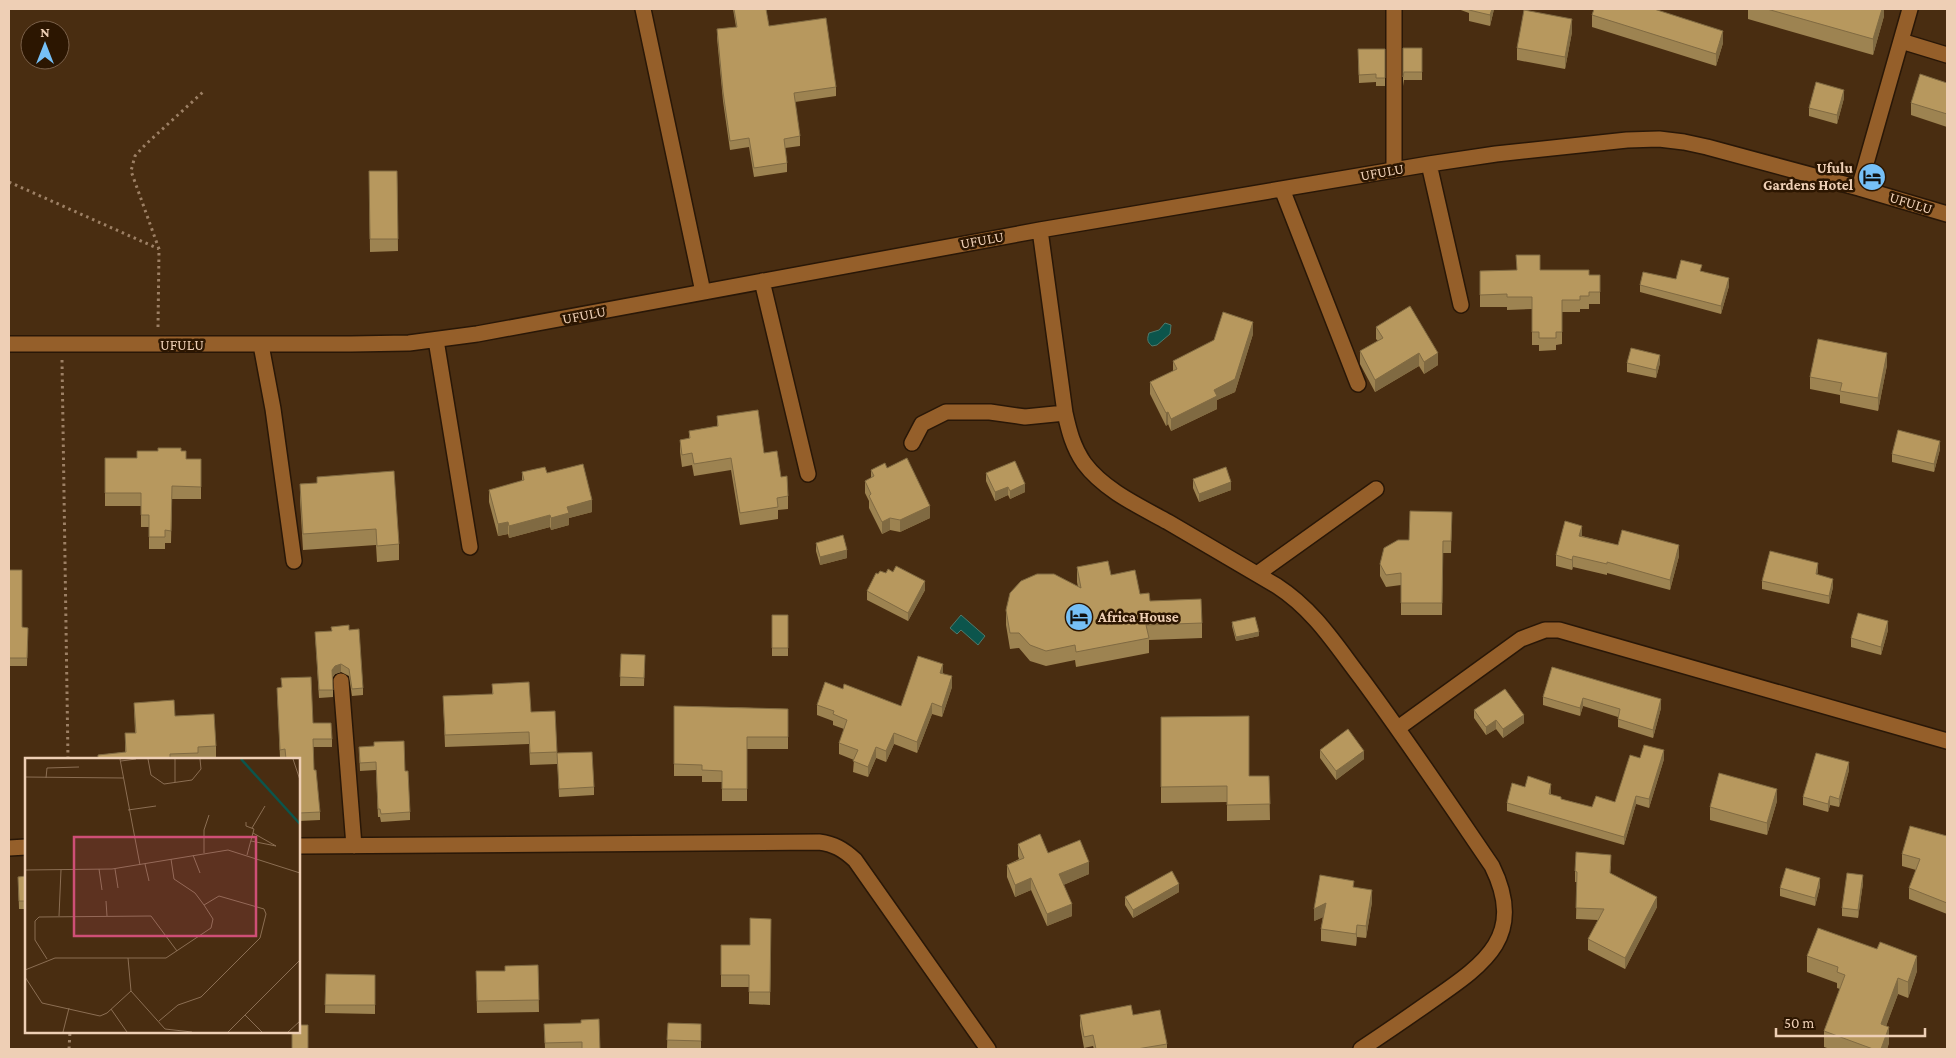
<svg xmlns="http://www.w3.org/2000/svg" width="1956" height="1058" viewBox="0 0 1956 1058" font-family="'Crimson Pro',serif">
  <style>
    .water { fill: #0c554c; stroke: #507a6c }
    .lines { fill: none; stroke-linecap: round; stroke-linejoin: round }
    .minor-casing { stroke: #291707; stroke-width: 18 }
    .path { stroke: #9d8065; stroke-width: 3; stroke-dasharray: 2.5 4; stroke-linecap: butt }
    .minor { stroke: #955f2a; stroke-width: 15 }
    .wall { fill: #9d8351 }
    .shaded-wall { fill: #806a42 }
    .building { fill: #b7985e; stroke: #806a42 }
    .labels { text-anchor: middle; stroke-width: 5; stroke-linejoin: round; paint-order: stroke }
    .poi-label { font-size: 15px; font-weight: bold; fill: #eecfb5; stroke: #2c1601; text-anchor: end }
    .street-label { font-size: 15px; fill: #eecfb5; stroke: #2c1601 }
    .inset-river { fill: none; stroke: #0c554c; stroke-width: 2.5 }
    .inset-road { fill: none; stroke: #8b6e53; stroke-width: 1 }
    .view { fill: #cf4f76; fill-opacity: 0.15; stroke: #cf4f76; stroke-width: 2.5 }
    .inset-edge { fill: none; stroke: #eecfb5; stroke-width: 2.5 }
  </style>
  <rect width="100%" height="100%" fill="#492d11"/>
  <path class="water" d="M1165,323L1171,325L1170,334L1157,345L1152,346C1147,342 1147,339 1149,333L1159,330Z
    M961,615L985,636L978,645L961,630L957,634L950,628Z"/>
  <g class="lines">
    <g class="minor-casing">
      <path id="minor" d="M643,9L703,292
        M1901,41L1947,55
        M1429,164L1461,305
        M1394,170V9
        M1859,188L1910,9
        M1282,189L1358,384
        M1040,230L1065,413C1069,431 1073,447 1084,463C1104,490 1139,506 1168,522C1204,543 1240,564 1277,586C1314,610 1335,644 1361,678C1407,740 1449,803 1492,866C1526,935 1486,963 1434,999C1410,1016 1385,1033 1361,1049
        M762,281L808,474
        M436,340L470,547
        M9,344H351L409,343L477,334L1040,230L1429,164L1496,154L1627,140L1659,139L1684,142L1707,147L1859,188L1947,214
        M261,345L273,409L294,561
        M912,443L922,424L946,412H990L1025,417L1065,413
        M1257,574L1376,489
        M341,681L354,846
        M1398,728L1521,639L1545,630H1559L1947,741
        M299,846L819,842C834,844 843,849 855,860L988,1049
        M9,848L26,847"/>
    </g>
    <path class="path" d="M9,182L159,249
      M158,327L159,249L131,171L135,156L145,145L203,92
      M62,360L68,759
      M69,1049L70,1032"/>
    <use href="#minor" class="minor"/>
  </g>
  <path class="wall" d="M733,9H766L769,26L836,87V96L795,102L800,136V146L785,148L787,163V172L754,177L749,147L730,150L723,101L717,38V29L736,27Z
    M1458,9H1494L1490,26L1469,21V13Z
    M1748,9H1884V16L1873,55L1748,19Z
    M1592,15L1723,43L1716,66L1592,27Z
    M1572,32L1565,69L1517,60V48Z
    M1403,48H1422V80H1404L1403,86Z
    M1358,49H1385V86H1376V82L1359,83Z
    M1947,83V127L1911,115V103Z
    M1844,98L1837,124L1809,116V108Z
    M369,171H397L398,251L370,252Z
    M1540,270L1589,275H1600V304H1589V309H1580V312H1562V344L1556,345V350L1539,351V345H1532V309L1507,310V307H1480V271Z
    M1702,271L1729,286L1721,314L1640,292V285L1676,279Z
    M1376,327L1438,365L1424,374L1419,366L1375,392L1360,364V351L1378,341L1376,339Z
    M1253,334L1235,392L1217,400V409L1171,431L1168,424L1166,426L1150,394V382L1173,371V361Z
    M1627,363H1660L1656,378L1627,372Z
    M1887,365L1878,411L1840,403V395L1810,389V377Z
    M717,416L764,453L781,477L788,496V509L778,510V519L740,525L731,470L694,476L692,465L682,467L680,452V440L689,439V431L717,426Z
    M1940,449L1934,472L1892,462V454Z
    M181,451L186,459H201V499H172L171,543H165V549H149V527H141V506H105V458H137Z
    M887,468L930,518L900,532L890,530L882,534L869,508V501L865,493V481L871,478V470Z
    M522,472L547,473L592,512L569,518V525L551,530L550,527L509,538L508,534L498,536L489,502V490L522,481Z
    M986,473L1025,492L1010,499L1008,495L995,501L986,481Z
    M317,477L399,544V560L377,562L376,545L303,550L300,500V484L317,483Z
    M1193,479L1231,490L1199,502L1193,488Z
    M1452,512L1451,553H1443L1442,615H1401V585L1386,587L1380,576V564L1409,540Z
    M1582,536L1618,545L1679,556L1670,590L1607,573V575L1573,567L1572,570L1556,566V555Z
    M816,543L847,558L820,565L816,551Z
    M1077,567L1111,575L1150,601L1202,623V638L1149,640V653L1076,667L1075,660L1046,666L1030,661L1019,648L1010,649L1006,625V610L1078,587L1077,582Z
    M9,570L22,627L28,628L27,666H9Z
    M1818,570L1817,575L1833,587L1829,604L1762,589V581Z
    M893,572L925,590L908,621L867,600V591L878,574Z
    M772,615H788V656H772Z
    M1232,622L1259,636L1236,641L1232,626Z
    M349,630L363,688V695L352,696L349,676L341,672L335,674L333,677V697L319,698L315,632Z
    M1888,630L1881,655L1851,647V638Z
    M621,654L645,655L644,686H620Z
    M1552,667L1661,708L1653,738L1618,727V717L1583,706L1580,716L1543,705V697Z
    M943,673L952,687L942,717L932,714L917,753L894,744L886,762L876,758L868,777L853,772L854,760L839,754V743L844,729L833,725V721L817,715V705L843,689L901,706Z
    M492,684L531,712L557,752V764L530,765L529,744L445,747L443,696L492,694Z
    M277,688L313,723L332,739V747H313L314,770L320,812V820L299,821V759H285V757L280,758L278,712Z
    M134,703L175,716L216,746V757L198,758V759H98V755L125,752V733H135Z
    M674,706L788,709V749H747V801H722V782H702V776H674Z
    M1474,710L1524,723L1503,738L1496,729L1486,735L1474,718Z
    M1161,717L1249,776H1269L1270,820L1227,821V802L1161,803Z
    M359,747L405,771L410,812V820L381,822L380,817H378L376,770L360,771Z
    M1320,750L1364,759L1336,780L1320,758Z
    M557,753L594,787V795L559,797Z
    M1640,758L1664,759L1649,808L1636,804L1624,845L1507,811V803L1525,787L1551,792V794L1561,799L1592,807L1615,802Z
    M1849,770L1839,807L1830,805L1828,812L1803,805V797Z
    M1777,801L1767,835L1710,820V807Z
    M1947,836V914L1909,899V888L1916,870L1902,866V854Z
    M1018,844L1048,853L1089,874L1063,885L1072,916L1047,926L1031,890L1015,897L1007,877V865L1019,859L1018,856Z
    M1611,866L1610,873L1657,907L1625,969L1588,950V939L1598,920L1576,919L1577,882H1575V871Z
    M26,876V909H19L18,877Z
    M1863,883L1858,918L1842,916V908Z
    M1820,886L1815,906L1780,896V888Z
    M1354,887L1372,902L1366,938L1357,937L1356,946L1321,941V929L1323,917L1314,921Z
    M1179,892L1133,918L1125,905V897Z
    M771,919L770,1005L749,1004V987H721V945H750Z
    M1807,956L1917,971L1908,998L1898,994L1886,1026L1889,1043L1887,1049H1830L1824,1047V1031L1840,989L1837,988V983L1807,972Z
    M538,965L539,1012L477,1013L476,971H505Z
    M326,974L375,975V1014L325,1013Z
    M1080,1015H1133L1167,1044V1049H1094L1093,1046L1084,1048L1080,1026Z
    M668,1023L701,1024V1049L667,1048Z
    M544,1024L600,1049H545Z"/>
  <path class="shaded-wall" d="M1492,9H1494L1490,26V15Z
    M1882,9H1884V16L1873,55V39Z
    M1572,19V32L1565,69V57Z
    M1723,31V43L1716,66V54Z
    M1844,90V98L1837,124V115Z
    M1729,278V286L1721,314V306Z
    M1253,322V334L1235,392L1217,400V409L1171,431V419L1214,390Z
    M1419,353V366L1375,392V380Z
    M1438,353V365L1424,374V362Z
    M1887,353V365L1878,411V398Z
    M1660,355V363L1656,378V370Z
    M1168,412V424L1166,426V413Z
    M1940,441V449L1934,472V464Z
    M1231,482V490L1199,502V494Z
    M1025,484V492L1010,499V491Z
    M1008,487V495L995,501V492Z
    M592,500V512L569,518V525L551,530V518L567,507Z
    M930,506V518L900,532V520Z
    M550,515V527L509,538V526Z
    M890,518V530L882,534V522Z
    M508,522V534L498,536V524Z
    M1582,526V536H1579Z
    M1679,545V556L1670,590V580Z
    M847,550V558L820,565V557Z
    M1573,556V567L1572,570V560Z
    M1818,563V570L1816,582V574Z
    M1833,579V587L1829,604V596Z
    M925,581V590L908,621V613Z
    M1888,621V630L1881,655V647Z
    M1259,632V636L1236,641V637Z
    M341,664V672L335,674L332,677V670L335,666Z
    M943,664V675L940,673Z
    M952,676V687L942,717V707Z
    M1583,698V706L1580,716V708Z
    M1661,699V708L1653,738V730Z
    M932,703V714L917,753V742Z
    M1524,715V723L1503,738V729Z
    M1496,720V729L1486,735V727Z
    M894,733V744L886,762V751Z
    M876,747V758L868,777V767Z
    M1664,750V759L1649,808V799Z
    M1364,751V759L1336,780V771Z
    M1849,762V770L1839,807V799Z
    M1551,784V792L1549,802V794Z
    M1777,789V801L1767,835V823Z
    M1636,796V804L1624,845V837Z
    M1830,796V805L1828,812V804Z
    M1089,862V874L1059,887V874Z
    M1863,875V883L1858,918V910Z
    M1031,878V890L1015,897V885Z
    M1820,878V886L1815,906V898Z
    M1179,884V892L1133,918V910Z
    M1372,890V902L1366,938V926Z
    M1657,897V907L1625,969V958Z
    M1326,903V916L1314,921V909Z
    M1072,904V916L1047,926V914Z
    M1357,925V937L1356,946V934Z
    M1917,956V971L1908,998V982Z
    M1898,978V994L1881,1040V1024Z
    M1889,1027V1043L1887,1049H1881Z"/>
  <path class="building" d="M734,9H766L769,26L826,18L836,87L794,93L800,136L784,139L787,163L754,168L749,138L730,141L723,92L717,29L737,27Z
    M1469,9H1492L1490,15L1469,10Z
    M1594,9H1654L1723,31L1716,54L1592,15Z
    M1767,9H1882L1873,39Z
    M1524,10L1572,19L1565,57L1517,48Z
    M1403,48H1422V72H1404L1403,77Z
    M1358,49H1385V78H1376V74L1359,75Z
    M1920,74L1947,83V114L1911,103Z
    M1816,82L1844,90L1837,115L1809,108Z
    M369,171H397L398,239H370Z
    M1516,255H1540V270H1589V275H1600V292H1589V296H1580V300H1562V332H1556V338H1539V332H1532V297H1507V294L1480,295V271L1517,270Z
    M1681,260L1702,265L1700,271L1729,278L1721,306L1640,285L1643,272L1676,279Z
    M1410,306L1438,353L1424,362L1419,353L1375,380L1360,351L1383,338L1376,327Z
    M1223,312L1253,322L1235,379L1214,390L1217,396L1171,419L1168,412L1166,413L1150,382L1177,369L1173,361L1214,340Z
    M1818,339L1887,353L1878,398L1840,391L1842,383L1810,377Z
    M1631,348L1660,355L1656,370L1627,363Z
    M758,410L764,453L777,451L781,477L787,476L788,496L777,498L778,507L740,513L731,458L694,464L692,453L682,455L680,440L690,438L689,431L718,426L717,416Z
    M1898,430L1940,441L1934,464L1892,454Z
    M158,448H181V451H186V459H201V487L172,486L171,531L165,530V537H149V515H141V493H105V458H137V451H158Z
    M907,458L930,506L900,520L890,518L882,522L869,496L871,494L865,481L874,476L871,470L885,463L887,468Z
    M1015,461L1025,484L1010,491L1008,487L995,492L986,473Z
    M583,464L592,500L567,507L569,513L551,518L550,515L509,526L508,522L498,524L489,490L524,480L522,472L545,467L547,473Z
    M1226,467L1231,482L1199,494L1193,479Z
    M394,471L399,544L377,546L376,529L303,534L300,484L317,483V477Z
    M1410,511L1452,512L1451,541H1443L1442,603H1401V573L1386,575L1380,564L1384,548L1398,540H1409Z
    M1565,521L1582,526L1579,536L1618,545L1622,530L1679,545L1670,580L1607,562V564L1573,556L1572,560L1556,555Z
    M843,535L847,550L820,557L816,543Z
    M1770,551L1818,563L1816,574L1833,579L1829,596L1762,581Z
    M1108,561L1111,575L1135,570L1140,594L1149,593L1150,601L1201,599L1202,623L1146,625L1149,638L1076,652L1075,645L1046,651L1030,645L1019,633H1010L1006,610L1010,593L1021,581L1037,574H1054L1081,588L1077,567Z
    M896,566L925,581L908,613L867,591L876,573L878,574L880,571L886,573L888,569L893,572Z
    M9,570H22V627L28,628L27,658H9Z
    M1858,613L1888,621L1881,647L1851,638Z
    M772,615H788V648H772Z
    M1255,617L1259,632L1236,637L1232,622Z
    M349,625V630L359,629L363,688L352,689L349,669L341,664L335,666L332,670L333,690H319L315,632L332,631L331,627Z
    M621,654L645,655L644,678L620,677Z
    M918,656L943,664L940,673L952,676L942,707L932,703L917,742L894,733L886,751L876,747L868,767L853,761L858,750L839,743L847,720L833,714L834,711L817,705L825,682L843,689L844,684L901,706Z
    M1552,667L1661,699L1653,730L1618,719L1620,709L1583,698L1580,708L1543,697Z
    M311,677L313,723H331L332,739H313L314,770H316L320,812L299,813V759H286L285,749L280,750L277,688L282,687L281,678Z
    M529,682L531,712L555,711L557,752L530,753L529,732L445,735L443,696L493,694L492,684Z
    M1505,689L1524,715L1503,729L1496,720L1486,727L1474,710Z
    M174,700L175,716L214,714L216,746L198,747V753L170,754V759H98V755L126,752L125,733H136L134,703Z
    M674,706L788,709V737H747V789H722V771L702,770V765L674,764Z
    M1249,716V776H1269L1270,804L1227,805V786L1161,787V717Z
    M1348,729L1364,751L1336,771L1320,750Z
    M404,741L405,771H408L410,812L381,814L380,809H378L376,762L360,763L359,747L374,746V742Z
    M1644,745L1664,750L1649,799L1636,796L1624,837L1507,803L1512,783L1525,787L1528,776L1551,784L1549,794L1561,797V799L1592,807L1596,796L1615,802L1630,755L1640,758Z
    M592,752L594,787L559,789L557,753Z
    M1816,753L1849,762L1839,799L1830,796L1828,804L1803,797Z
    M1719,773L1777,789L1767,823L1710,807Z
    M1910,826L1947,836V903L1909,888L1920,859L1902,854Z
    M1040,834L1048,853L1080,840L1089,862L1059,874L1072,904L1047,914L1031,878L1015,885L1007,865L1024,858L1018,844Z
    M1576,852L1611,855L1610,873L1657,897L1625,958L1588,939L1604,909L1576,908L1577,872L1575,871Z
    M1786,868L1820,878L1815,898L1780,888Z
    M1172,871L1179,884L1133,910L1125,897Z
    M1847,873L1863,875L1858,910L1842,908Z
    M1320,875L1354,881L1353,887L1372,890L1366,926L1357,925L1356,934L1321,929L1326,903L1314,909Z
    M26,876V901H19L18,877Z
    M750,918L771,919L770,992H749V975H721V945H750Z
    M1818,928L1877,949L1880,942L1917,956L1908,982L1898,978L1881,1024L1889,1027L1881,1049H1873L1824,1031L1845,975L1837,972L1838,967L1807,956Z
    M538,965L539,1000L477,1001L476,971H505V966Z
    M326,974L375,975V1005H325Z
    M1131,1005L1133,1015L1160,1010L1167,1044L1137,1049H1096L1093,1035L1084,1037L1080,1015Z
    M599,1019L600,1049H582V1042L545,1043L544,1024L581,1023V1020Z
    M668,1023L701,1024V1041L667,1040Z
    M299,1025H308V1049H292V1032H299Z"/>
  <defs>
    <g id="hotel-disc" transform="scale(1.4375)"><circle r="9.5" fill="#76c0f7" stroke="#2c1601"/><path d="M-6-4.5h1.5V1H6V5H4.5V3h-9V5H-6ZM-4 0a1.8 1.8 0 1 1 3.6 0ZM.5 0V-2.5h3Q6-2.5 6 0Z" fill="#111"/></g>
  </defs>
  <g fill-rule="evenodd">
    <use href="#hotel-disc" x="1872" y="177"/>
    <use href="#hotel-disc" x="1079" y="617"/>
  </g>
  <g class="labels">
    <g class="poi-label">
      <text x="1853" y="173">Ufulu<tspan x="1853" dy="17">Gardens Hotel</tspan></text>
      <text x="1098" y="622" text-anchor="start">Africa House</text>
    </g>
    <g class="street-label">
      <text transform="translate(1382 172) rotate(-10)" y="5">UFULU</text>
      <text transform="translate(1911 203) rotate(17)" y="5">UFULU</text>
      <text transform="translate(982 240) rotate(-10)" y="5">UFULU</text>
      <text transform="translate(584 315) rotate(-11)" y="5">UFULU</text>
      <text x="182" y="350">UFULU</text>
    </g>
  </g>
  <g transform="translate(25 758)">
    <rect width="275" height="275" fill="#492d11"/>
    <path class="inset-river" d="M216,1L275,66"/>
    <path class="inset-road" d="M95,1L115,107M123,1L126,17L139,26L167,22L176,11L175,1M150,1V24M268,1L275,22M96,3L111,1M0,19L98,20M21,20L22,10L54,9M103,52L131,48M221,64V68L229,71L222,97M227,70L240,48M226,83L251,88L228,75M179,95V72L184,57M168,97L175,115M120,106L124,123M74,111L77,132M90,111L93,130M0,112L87,111L203,92L275,115M81,143L82,158M34,158L36,112M103,200L106,233L140,271L167,274M22,201L10,182V163L14,159L126,158L152,193M0,212L30,200H141L186,170L188,161L179,147L170,135L149,121L146,101M0,219L17,245L75,258L82,255L106,233M86,251L102,274M220,257L237,274M134,263L153,247L176,239L235,180L241,156L239,151L194,138L179,147M38,274L44,250M203,274L275,202M263,274L275,263"/>
    <path class="view" d="M49,79H231V178H49Z"/>
    <rect width="275" height="275" class="inset-edge"/>
  </g>
  <rect width="1956" height="1058" fill="none" stroke="#eecfb5" stroke-width="20"/>
  <g transform="translate(45 45)"><circle r="24" fill="#2c1601" stroke="#7a6049"/>
  <path d="M0-4L9 19L0 12L-9 19Z" fill="#76c0f7"/>
  <text y="-8" font-size="14" font-weight="bold" text-anchor="middle" fill="#eecfb5">N</text>
  </g>
  <path d="M1776 1028v8h149v-8" fill="none" stroke="#eecfb5" stroke-width="2.5"/>
  <text x="1784" y="1028" font-size="15" fill="#eecfb5" stroke="#2c1601" stroke-width="4" paint-order="stroke">50 m</text>
</svg>
